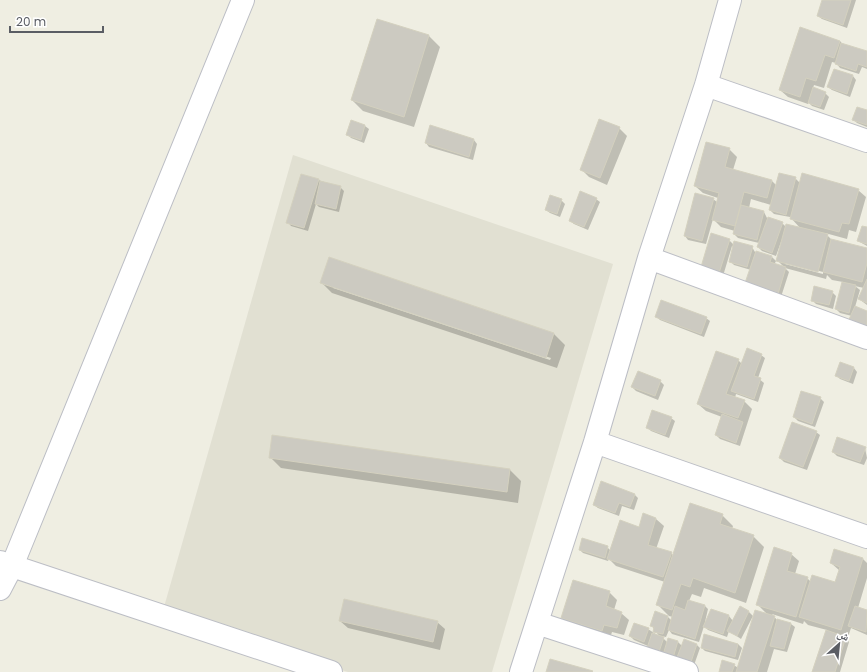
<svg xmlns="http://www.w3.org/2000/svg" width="867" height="672" viewBox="0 0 867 672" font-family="Poppins,'Noto Naskh Arabic',sans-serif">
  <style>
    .education { fill: #e1e0d2 }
    .shadow { fill: #0003; fill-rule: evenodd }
    .building { fill: #cccac1; stroke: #d4d1bf }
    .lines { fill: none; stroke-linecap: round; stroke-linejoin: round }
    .street-casing { stroke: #bcbec5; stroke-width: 24 }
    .street { stroke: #fff; stroke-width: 22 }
  </style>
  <rect width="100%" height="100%" fill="#efeee2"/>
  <path class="education" d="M293,155L613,264L492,672H348L162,614Z"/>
  <path class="shadow" d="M823,0H856L847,28L822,19L818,16Z
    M378,20L429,36L440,47L414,127L363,111L352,100Z
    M840,41L843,45L867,53V69L862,67L859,74L840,68L836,63L832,62L824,88L814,85L813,88L825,93L829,97L824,110L812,106L808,102V104L788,97L780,90Z
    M834,70L853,76L856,80L850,97L832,90L828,87Z
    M867,111V127L857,123L854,120Z
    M352,121L365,126L369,129L364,143L351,138L347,134Z
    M619,128L627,136L607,185L589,177L581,169Z
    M474,140L477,144L473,160L429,147L426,143Z
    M729,149L737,157L733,170L772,181L776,185L795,178L800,183L858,190L866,197L856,232L849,230L847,239L825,233L832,240L867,249V305L859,299L864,288L855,286L860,290L855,307L867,312V335L852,316L840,313L836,309L843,282L832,280L827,275L826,279L785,268L789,272L781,297L751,270L734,265L730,261L734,247L732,246L723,276L706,271L729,240L734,245L752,247L755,252L772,257L776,261L774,265L785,268L777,260L782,242H781L776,256L762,251L758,247L759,243L738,238L734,234L735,231L721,227L713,219L706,244L688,240L685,236L713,199L717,202L718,198L703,193L695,186ZM751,199L771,205L770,210L774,214L790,217L801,229L786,227L782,223L767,218L764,212L749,208ZM785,262L823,272V274L785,264Z
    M318,180L340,187L344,191L339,212L319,207L316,204L308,231L291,226L288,222Z
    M596,199L600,202L588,230L574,224L570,221Z
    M561,200L565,204L560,217L550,213L546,210Z
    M867,228V246L858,241Z
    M321,282L554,334L565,345L557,368L332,293ZM333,286L551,358L550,360L333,288Z
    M832,292L836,296L833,309L816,304L812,300Z
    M656,316L706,318L710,321L704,337L660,320Z
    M761,355L765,358L758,378L764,383L758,402L736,394L735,398L744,401L752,409L740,446L720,439L716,435L722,417L706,411L698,404L738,360L742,364Z
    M841,363L854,368L857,372L853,384L840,379L836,375Z
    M660,381L664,385L658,400L636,391L632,387Z
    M820,398L824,402L815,427L798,421L794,417Z
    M671,418L675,421L669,438L651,431L647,427Z
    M816,432L820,435L807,470L784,462L780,458Z
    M865,448L867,458L864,465L837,456L833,452Z
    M270,457L510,470L521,481L518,503L281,468Z
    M635,495L638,498L634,510L622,506L619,516L598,508L594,505Z
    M644,515L656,519L664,526L656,549L671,553L674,556L722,515L733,526L732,529L753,536L764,547L746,603L704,588L701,597L692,594L689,601L705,606L708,609L705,622H706L711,610L729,616L733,621L740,608L749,612L753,616L741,639L729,631L727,637L708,630L704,626L699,642L672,634L669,630L666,637L661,636L668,643L669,639L678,642L682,646L697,645L700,648L693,668L660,661L648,646L634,640L630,636L648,629L660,637L651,625L668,617L672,621L673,617L669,616L658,605L665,582L616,566L609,559L608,561L583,553L580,550L607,547L611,551L640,528Z
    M835,550L863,559L867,563V578L858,608L867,611V635L851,628L848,637L844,636L849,642L840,672H814L827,630L808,625L804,621L803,624L772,614L777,620L791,624L795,627L787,652L774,649L767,672H720L734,665L738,668L768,615L758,605L791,554L799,561L795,574L807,578L811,582L836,584L840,571L831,563Z
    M609,592L617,600L614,610L621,613L629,620L624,635L612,632L610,638L570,626L562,618Z
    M340,621L437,622L445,629L440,650L348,628Z
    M705,635L738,644L742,648L738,660L705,651L702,648Z"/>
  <path class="building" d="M822,0H851L843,25L817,16Z
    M377,19L429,35L404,117L351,100Z
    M800,27L840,41L834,58L825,55L816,81L806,78L800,97L779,90Z
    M841,43L867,51V67L858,64L856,71L835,64Z
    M834,69L853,75L847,94L827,87Z
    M813,87L826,92L820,107L808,103Z
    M857,107L867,110V125L852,120Z
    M599,119L620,127L600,178L580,170Z
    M351,120L365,125L361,140L346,135Z
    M430,125L474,139L469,157L425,143Z
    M706,142L730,148L725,167L772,180L767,198L744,192L735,226L712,220L719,193L694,186Z
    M779,173L796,177L786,215L769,210Z
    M802,173L859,189L849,224L842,223L839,232L790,219Z
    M301,174L319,179L304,228L286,223Z
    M320,181L341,186L336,209L315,204Z
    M580,191L597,198L584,227L569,221Z
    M695,193L714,198L702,241L684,236Z
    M550,195L562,199L557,214L545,210Z
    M741,205L764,211L757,240L733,234Z
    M768,217L783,222L772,253L757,247Z
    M786,224L828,234L818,272L776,261Z
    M862,226L867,227V244L857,241Z
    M711,233L730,239L719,273L701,267Z
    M831,239L867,248V263L862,282L823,272Z
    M734,241L753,246L747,267L729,262Z
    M756,251L772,256L770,262L786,267L778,294L745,283Z
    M329,257L554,333L546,358L320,283Z
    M867,279V303L858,299Z
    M842,282L856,285L849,313L835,309Z
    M814,286L833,291L829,305L811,301Z
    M661,300L707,317L701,334L655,317Z
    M855,306L867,311V325L864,332L847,324Z
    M747,348L762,354L754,376L761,378L754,399L731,391Z
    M716,351L739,359L726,394L745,400L738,418L697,404Z
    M840,362L854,367L849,381L835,376Z
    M638,371L661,380L655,396L631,387Z
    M801,391L821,397L812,424L793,417Z
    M652,410L672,417L665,435L646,428Z
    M722,414L743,422L736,443L715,435Z
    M792,422L817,431L803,467L779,458Z
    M272,435L510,469L507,492L269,458Z
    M837,437L866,447L860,462L832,452Z
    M601,481L635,494L630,507L619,503L615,513L593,505Z
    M690,503L723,514L720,524L754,535L735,593L693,578L690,587L681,584L672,610L656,605Z
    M643,513L656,518L648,545L672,552L663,577L607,559L620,520L639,527Z
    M582,538L608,546L605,558L579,550Z
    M774,547L792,553L787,571L808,577L796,617L756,605Z
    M834,549L863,558L841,630L799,617L812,575L835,582L840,567L830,563Z
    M573,580L610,591L606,606L622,612L617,628L604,625L602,631L561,618Z
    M344,599L438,621L433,642L339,621Z
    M688,600L705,605L695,639L668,630L675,606L685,610Z
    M740,606L749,611L737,636L727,631Z
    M855,606L867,610L866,632L848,626Z
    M711,609L729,615L723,634L703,627Z
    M755,610L775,616L757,672H736Z
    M655,611L668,616L663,634L653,632L654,627L650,626Z
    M777,619L791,623L784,649L770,646Z
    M634,623L649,628L644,642L629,636Z
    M826,630L846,637L835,672H812Z
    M652,633L664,637L657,658L645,654Z
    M704,634L738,644L735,657L701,648Z
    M668,638L678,641L673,658L663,655Z
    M684,639L697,644L690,665L676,660Z
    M550,659L593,671L592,672H546Z
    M722,660L735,664L732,672H719Z"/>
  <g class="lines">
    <g class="street-casing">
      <path id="street" d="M706,85L867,141
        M649,258L867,338
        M595,442L867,537
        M0,562L331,672
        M0,589L12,566L243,0
        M537,623L687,672
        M521,672L595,442L649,258L706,85L730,0"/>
    </g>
    <use href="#street" class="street"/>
  </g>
  <g transform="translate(839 644) rotate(27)" stroke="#ffffff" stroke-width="3" paint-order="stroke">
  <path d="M0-3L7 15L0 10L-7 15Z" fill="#5a5d64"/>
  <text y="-6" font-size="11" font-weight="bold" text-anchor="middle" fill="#5a5d64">ش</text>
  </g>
  <path d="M10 26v6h93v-6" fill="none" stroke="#5a5d64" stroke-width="2"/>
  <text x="16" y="26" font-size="12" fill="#5a5d64" stroke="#ffffff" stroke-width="3" paint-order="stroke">20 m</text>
</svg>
